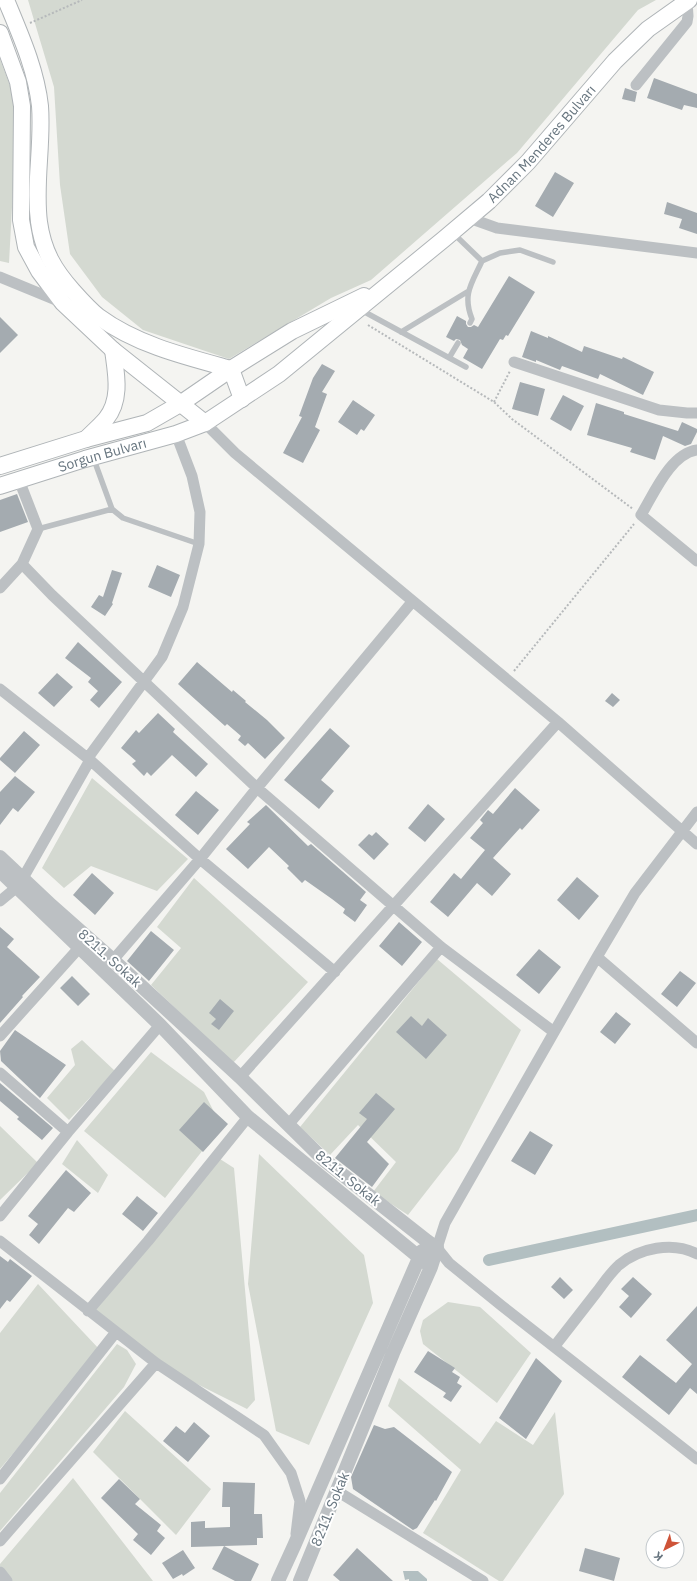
<svg xmlns="http://www.w3.org/2000/svg" width="697" height="1581" viewBox="0 0 697 1581" font-family="'IBM Plex Sans',sans-serif">
  <style>
    .green { fill: #d4d9d1 }
    .water { fill: #b2bfc1 }
    .lines { fill: none; stroke-linecap: round; stroke-linejoin: round }
    .canal { stroke: #b2bfc1; stroke-width: 12 }
    .building { fill: #a4abb0 }
    .secondary-casing { stroke: #afb4b7; stroke-width: 18 }
    .path { stroke: #b6b9bb; stroke-width: 2; stroke-dasharray: 2 2; stroke-linecap: butt }
    .service { stroke: #bcc0c3; stroke-width: 5.5 }
    .minor { stroke: #bcc0c3; stroke-width: 11 }
    .tertiary { stroke: #bcc0c3; stroke-width: 14 }
    .secondary { stroke: #fff; stroke-width: 16 }
    .labels { text-anchor: middle; stroke-width: 4; stroke-linejoin: round; paint-order: stroke }
    .street-label { font-size: 14px; fill: #67757f; stroke: #fff }
  </style>
  <rect width="100%" height="100%" fill="#f4f4f1"/>
  <path class="green" d="M28,0H656L638,10L517,153L371,280L331,298L229,359L143,330L102,297L70,254L60,185L54,87Z
    M0,59L12,91L16,133L9,263L0,261Z
    M92,778L188,859L157,891L91,866L64,888L42,868Z
    M194,878L308,982L233,1063L151,985L181,948L157,927Z
    M437,959L521,1030L458,1151L408,1215L373,1192L396,1162L358,1125L330,1155L300,1127Z
    M82,1040L115,1071L69,1120L47,1098L75,1065L71,1049Z
    M151,1052L204,1092L217,1118L218,1131L165,1198L84,1131Z
    M0,1126L38,1163L0,1200Z
    M77,1140L108,1175L98,1193L62,1164Z
    M259,1154L364,1255L373,1303L309,1445L276,1431L248,1284Z
    M220,1159L234,1168L255,1400L247,1409L185,1378L92,1313Z
    M38,1284L100,1350L0,1469V1333Z
    M448,1302L480,1307L531,1353L497,1403L423,1344L420,1331L423,1320Z
    M117,1344L127,1350L136,1364L124,1387L0,1531V1493Z
    M399,1378L480,1444L496,1421L533,1445L555,1412L564,1494L503,1581H499L423,1533L461,1470L388,1406Z
    M125,1411L211,1489L176,1535L93,1452Z
    M73,1478L153,1581H11L0,1566V1564Z"/>
  <path class="water" d="M403,1571H418L427,1579V1581H409V1579L405,1580Z"/>
  <g class="lines">
    <path class="canal" d="M489,1260L697,1215"/>
  </g>
  <path class="building" d="M654,78L697,94V108L684,105L682,110L647,98Z
    M625,88L637,92L635,102L622,99Z
    M555,172L574,183L553,217L535,206Z
    M667,202L697,213V234L679,228L682,219L664,214Z
    M509,276L535,292L508,336L506,335L503,340L500,339L482,369L463,358L468,349L462,345L460,340L456,339L454,341L446,337L457,316L466,321V324L468,327H471L474,325L478,327Z
    M0,317L18,335L0,353Z
    M531,331L548,338V336L582,352L584,346L622,359L623,357L654,372L643,395L600,374L598,379L562,366L560,370L536,360V362L522,357Z
    M322,364L335,371L322,392L327,394L315,427L320,430L303,463L283,453L302,417L299,416L313,378Z
    M520,382L545,389L538,416L512,409Z
    M563,395L584,406L571,431L550,419Z
    M353,400L375,415L364,431L361,429L357,435L338,422Z
    M596,403L624,412V414L678,431L682,422L697,429V432L691,444L685,446L663,436L655,460L630,452L632,448L587,435Z
    M17,494L28,522L0,532V500Z
    M157,565L180,575L171,597L148,587Z
    M112,570L122,573L112,603L113,604L105,616L91,607L99,595L103,597Z
    M78,642L122,682L99,708L90,700L98,691L88,682L91,678L65,658Z
    M197,662L232,692L233,690L246,701L245,702L267,720L285,738L265,759L248,743L245,746L238,740L241,736L227,724L225,726L178,684Z
    M57,673L73,687L54,707L38,693Z
    M612,693L620,700L613,707L605,701Z
    M158,713L175,729L173,732L208,764L196,777L172,755L151,776L147,772L144,776L132,764L136,761L121,748L136,730L139,733Z
    M330,728L350,746L321,780L334,791L319,809L284,780Z
    M24,731L40,745L15,773L0,760V758Z
    M15,776L35,792L18,812L13,808L0,825V792Z
    M515,788L540,810L522,830L520,828L493,858L511,874L492,896L477,883L448,917L430,902L454,873L461,879L485,850L470,838L483,823L480,820L488,810L493,814Z
    M196,791L219,810L198,835L175,815Z
    M428,804L445,819L425,842L408,828Z
    M266,805L308,846L311,844L366,892L360,900L367,905L355,922L343,913L345,909L332,899L305,880L302,883L287,868L289,866L269,847L248,869L226,849L250,824L247,822Z
    M376,832L389,844L374,860L358,845L369,834L372,836Z
    M92,873L114,893L95,915L73,895Z
    M577,877L599,896L579,920L557,900Z
    M399,922L422,942L402,966L379,946Z
    M0,927L14,939L7,947L40,977L22,996L23,997L0,1023Z
    M151,931L174,950L149,981L127,961Z
    M539,949L561,967L539,994L516,975Z
    M680,971L696,983L677,1007L661,994Z
    M72,976L90,994L78,1006L60,988Z
    M220,999L234,1011L219,1030L211,1024L216,1019L209,1013Z
    M616,1012L631,1024L615,1044L600,1032Z
    M411,1016L422,1026L428,1018L447,1035L426,1059L396,1032Z
    M15,1030L66,1065L40,1098L1,1061L0,1051Z
    M0,1083L53,1128L42,1140L17,1119L19,1117L0,1101Z
    M376,1093L395,1109L367,1142L389,1164L372,1187L335,1158L367,1119L359,1113Z
    M204,1102L228,1124L203,1152L179,1130Z
    M530,1131L553,1145L535,1175L511,1161Z
    M66,1170L91,1193L74,1212L68,1208L39,1244L29,1235L38,1224L28,1216Z
    M137,1196L158,1213L143,1231L122,1214Z
    M0,1256L8,1262L10,1259L32,1276L10,1302L7,1300L0,1309Z
    M560,1277L573,1290L564,1299L551,1287Z
    M633,1277L652,1294L631,1318L619,1307L629,1296L621,1289Z
    M697,1306V1394L690,1388L669,1415L622,1377L640,1355L676,1383L692,1364L666,1340Z
    M428,1351L455,1368L452,1372L460,1377L457,1383L462,1386L451,1402L443,1397L446,1393L414,1372Z
    M536,1358L562,1381L526,1439L499,1418Z
    M194,1422L210,1436L188,1462L163,1441L176,1426L185,1433Z
    M374,1425L385,1429L394,1427L452,1472L436,1501L435,1500L417,1528L413,1530L353,1489L351,1477Z
    M119,1479L140,1499L135,1504L161,1525L157,1531L165,1538L151,1555L133,1540L138,1534L101,1498Z
    M223,1482L255,1483L254,1514H262L263,1538H257V1545L224,1546L259,1564L251,1581H235L212,1569L224,1546L191,1547V1522L205,1521V1528L230,1527V1507H222Z
    M357,1548L393,1581H340L333,1575Z
    M585,1548L620,1558L614,1581L579,1571Z
    M183,1550L195,1568L183,1576L182,1574L173,1579L162,1563Z"/>
  <g class="lines">
    <g class="secondary-casing">
      <g id="secondary">
        <path d="M6,0C20,34 36,69 40,106C43,145 34,184 39,222C43,251 54,270 73,291C81,300 90,310 99,317C137,345 187,357 231,369"/>
        <path d="M0,33L18,82L22,106L21,220L26,247L39,271L63,303L113,350L205,423"/>
        <path d="M231,369L242,399"/>
        <path d="M86,439C93,432 100,426 106,419C122,399 116,373 113,350"/>
        <path d="M0,466L86,439L147,423L180,404L231,369L292,331L364,296"/>
        <path id="s1" d="M0,486L85,459L176,434L205,423L279,374L444,239L489,201L528,162L615,61L648,29L689,0"/>
      </g>
    </g>
    <path class="path" d="M30,23L82,0
      M368,325L494,402L512,419L633,509
      M494,402L510,371
      M514,671L634,524"/>
    <path class="service" d="M454,234L482,261C472,283 462,294 472,319L470,323
      M482,261L500,253L520,250L553,262
      M361,310L466,367
      M401,332L467,292
      M449,358L458,343
      M93,457L112,509
      M38,529L112,509L123,518L199,544"/>
    <path class="minor" d="M636,85L687,22L688,16L687,1
      M469,218L497,228L697,253
      M0,277L63,303
      M514,362L659,410L687,413H697
      M205,423L235,453L558,722L697,844
      M697,450C670,454 654,494 641,515L697,561
      M22,564L52,595L257,788L441,947L554,1032
      M0,588L22,564L38,529L19,480
      M0,689L90,760L200,859L335,972
      M697,812L635,893L597,957L445,1223L437,1248L449,1263L502,1306L697,1459
      M0,901L17,887L23,878L90,760V755L162,657L183,607L199,544L200,512L192,476L176,434
      M597,957L697,1043
      M113,960L200,859L257,788L412,602
      M0,1036L79,948
      M0,1073L68,1132
      M240,1077L558,722
      M288,1125L441,947
      M0,1216L68,1132L160,1025
      M0,1241L156,1363L264,1435L291,1473L300,1501L296,1534
      M88,1311L148,1241L248,1117
      M554,1347C568,1329 582,1311 596,1293C603,1284 610,1273 619,1265C639,1248 673,1241 697,1254
      M0,1479L116,1332
      M337,1491L483,1581
      M0,1541L156,1363
      M0,1572L7,1581"/>
    <path class="tertiary" d="M0,857L52,906L113,960L240,1077L324,1160L427,1241L437,1248L431,1267L393,1353L300,1581
      M0,871L160,1025L248,1117L431,1267
      M278,1581L294,1546L422,1251"/>
    <use href="#secondary" class="secondary"/>
  </g>
  <g class="labels">
    <g class="street-label">
      <text dy="5" stroke="none"><textPath href="#s1" startOffset="653">Adnan Menderes Bulvarı</textPath></text>
      <text dy="5" stroke="none"><textPath href="#s1" startOffset="107">Sorgun Bulvarı</textPath></text>
      <text transform="translate(110 958) rotate(42)" y="5">8211. Sokak</text>
      <text transform="translate(348 1178) rotate(39)" y="5">8211. Sokak</text>
      <text transform="translate(330 1509) rotate(-68)" y="5">8211. Sokak</text>
    </g>
  </g>
  <g transform="translate(665 1549) rotate(222)"><circle r="19" fill="#ffffff" stroke="#c2c8cc"/>
  <path d="M0-3L7 15L0 10L-7 15Z" fill="#ce5338"/>
  <text y="-6" font-size="11" font-weight="bold" text-anchor="middle" fill="#67757f">K</text>
  </g>
</svg>
